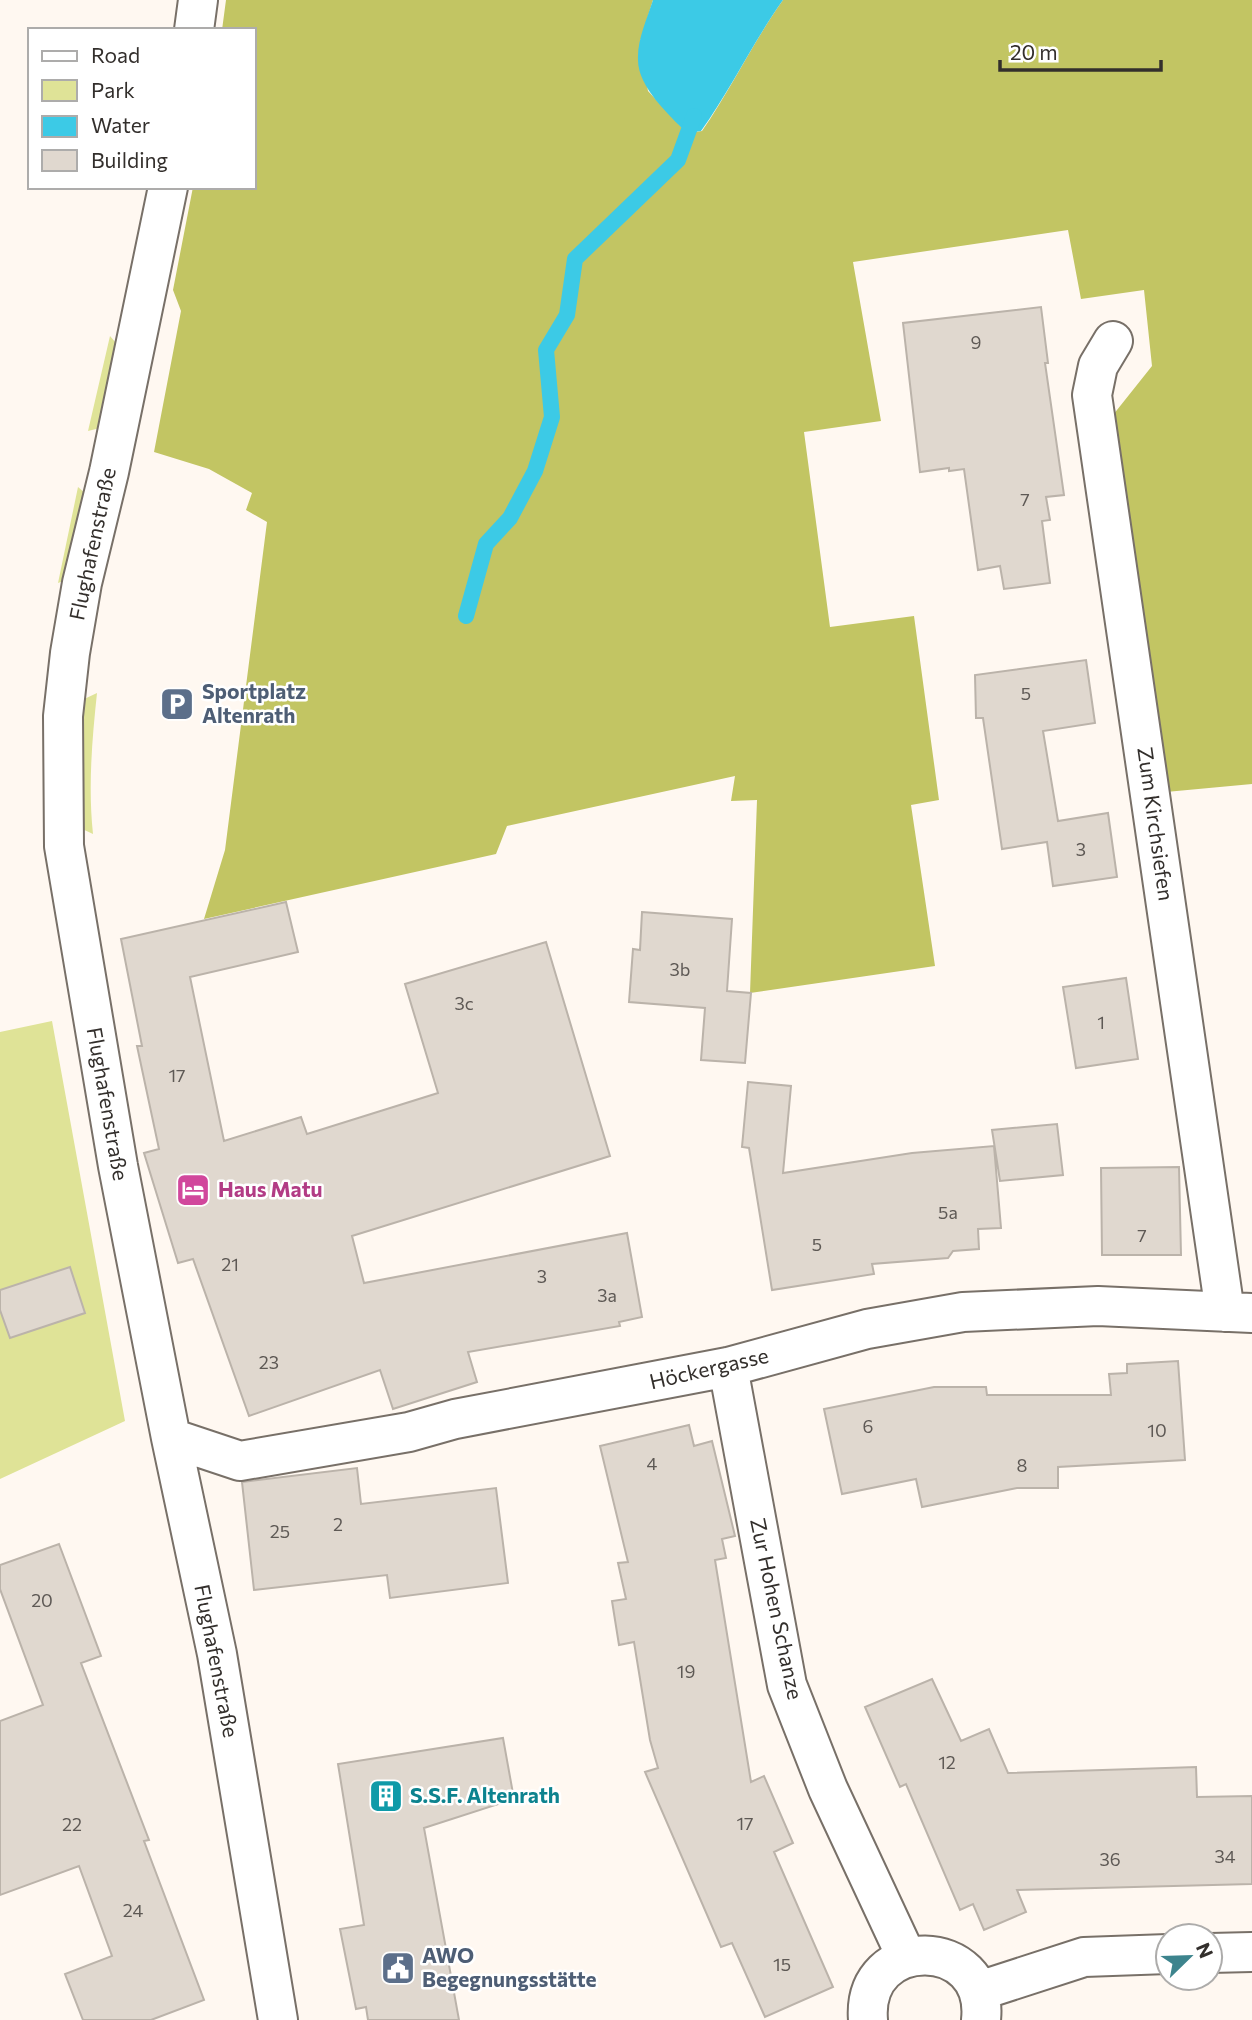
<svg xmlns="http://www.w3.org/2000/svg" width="1252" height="2020" viewBox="0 0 1252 2020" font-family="Commissioner,sans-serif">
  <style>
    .green { fill: #dfe397 }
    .forest { fill: #c2c563 }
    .water { fill: #3ccae6 }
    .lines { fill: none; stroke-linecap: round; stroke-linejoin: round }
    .stream { stroke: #3ccae6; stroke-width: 16 }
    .building { fill: #e0d8cf; stroke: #bbb3aa; stroke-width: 2 }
    .minor-casing { stroke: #787068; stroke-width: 42 }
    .minor { stroke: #fff; stroke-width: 38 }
    .labels { text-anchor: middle; stroke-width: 5; stroke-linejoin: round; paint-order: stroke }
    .number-label { font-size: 18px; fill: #5e5955 }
    .street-label { font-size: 21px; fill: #332f2c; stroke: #fff }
    .service-label { font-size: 21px; font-weight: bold; fill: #4e5e75; stroke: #fff; text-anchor: start }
    .hotel-label { font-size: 21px; font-weight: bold; fill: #b23c85; stroke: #fff; text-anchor: start }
    .culture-label { font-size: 21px; font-weight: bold; fill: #0d838f; stroke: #fff; text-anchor: start }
  </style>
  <rect width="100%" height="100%" fill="#fff8f1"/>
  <path class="green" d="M110,336L122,350L104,427L88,431Z
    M78,487L92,499L74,577L58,583Z
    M97,693C92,740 88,787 93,834L78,827L80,701Z
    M52,1021L125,1421L0,1479V1032Z"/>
  <path class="forest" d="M226,0H653L640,42L648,91L687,133L702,131C731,89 753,42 783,0H1252V784L1166,792L1113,415L1152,366L1144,290L1081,299L1068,230L853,262L881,421L804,432L830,627L914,616L939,800L911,805L935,966L750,993L757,800L731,801L735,776L507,826L496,854L204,919L225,850L267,522L246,510L252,493L209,469L154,452L181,311L173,290L193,187H254V30H222Z"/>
  <path class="water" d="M653,0H783C753,42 731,89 701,131L687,133C669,115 638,87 638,60C637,40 647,19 653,0Z"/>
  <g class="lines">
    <path class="stream" d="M466,616L486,544L510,518L535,471L552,417L546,350L567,315L575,259L678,160L694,116"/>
  </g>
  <path class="building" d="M1041,307L1048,363H1045L1064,495L1046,497L1050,520L1042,521L1050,583L1004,589L1000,566L978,570L964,469L949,471V468L920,472L903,323Z
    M1086,660L1095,723L1043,731L1058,821L1108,813L1117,877L1053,886L1047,842L1002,849L983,718H976L975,675Z
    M286,902L298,952L190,977L224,1141L301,1117L307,1134L438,1093L405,984L546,942L610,1156L352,1236L364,1283L627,1233L642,1317L619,1322L620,1326L468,1352L477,1382L393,1409L380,1370L249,1416L193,1259L178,1263L144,1153L159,1149L137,1046H142L121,939Z
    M642,912L732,919L727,991L751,993L745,1063L701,1060L705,1008L629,1002L633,949L640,950Z
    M1126,978L1138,1059L1076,1068L1063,987Z
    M748,1082L791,1086L783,1173L912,1153L994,1146L1001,1228L978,1229L979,1249L953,1251L948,1258L872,1264L874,1274L772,1290L749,1148L742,1147Z
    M1057,1124L1063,1175L1000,1181L992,1130Z
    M1179,1167L1181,1255H1102L1101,1168Z
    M70,1267L85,1313L10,1338L0,1310V1290Z
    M1178,1361L1185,1460L1058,1467V1488H1017L922,1507L916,1479L842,1494L824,1409L934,1387H986L987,1395H1111L1109,1374L1127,1373V1364Z
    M689,1425L694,1446L712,1441L735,1536L722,1539L726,1558L715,1560L751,1782L764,1776L793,1843L774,1852L833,1987L765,2017L732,1943L721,1947L645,1772L658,1768L650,1740L634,1642L619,1645L612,1601L626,1599L618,1563L628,1562L600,1446Z
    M357,1468L361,1504L496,1488L508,1583L390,1598L387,1575L254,1590L242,1482Z
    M59,1544L101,1656L81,1663L149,1840L144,1841L204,2000L151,2020H83L65,1974L112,1956L79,1866L0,1895V1721L43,1705L0,1589V1565Z
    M932,1679L961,1741L989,1729L1008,1773L1196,1767L1197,1797L1252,1796V1884L1017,1890L1026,1912L984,1930L973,1904L960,1910L906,1784L900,1787L865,1707Z
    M503,1738L514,1799L424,1828L459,2020H368L366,2007L356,2009L340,1929L364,1925L338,1764Z"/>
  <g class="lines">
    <g class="minor-casing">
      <path id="minor" d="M194,30L198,0
        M168,187L109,472L82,583L70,653L63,716L64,846L118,1166L171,1438L217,1654L278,2020
        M1113,341L1098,366L1092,395L1225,1312
        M728,1367L787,1685L828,1789L906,1956
        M171,1438L240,1461L409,1432L455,1419L728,1367L867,1329L963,1312L1098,1306L1252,1313
        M1210,1953L1252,1952
        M979,1991L1084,1957L1168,1954
        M868,2020C861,1933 990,1935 981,2020"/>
    </g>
    <use href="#minor" class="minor"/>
  </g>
  <defs>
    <g id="parking-square" transform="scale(1.75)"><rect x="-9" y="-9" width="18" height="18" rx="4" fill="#5c6f8a" stroke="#fff"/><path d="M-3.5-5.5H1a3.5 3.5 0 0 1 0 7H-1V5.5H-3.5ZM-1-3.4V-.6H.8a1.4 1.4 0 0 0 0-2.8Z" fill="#fff"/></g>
    <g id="hotel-square" transform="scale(1.75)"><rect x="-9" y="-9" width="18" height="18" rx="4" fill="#d1479c" stroke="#fff"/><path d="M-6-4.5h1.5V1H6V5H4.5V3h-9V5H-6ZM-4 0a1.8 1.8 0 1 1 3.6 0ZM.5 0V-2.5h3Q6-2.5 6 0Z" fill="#fff"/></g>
    <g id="building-square" transform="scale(1.75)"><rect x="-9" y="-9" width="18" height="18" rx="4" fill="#0f9aa8" stroke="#fff"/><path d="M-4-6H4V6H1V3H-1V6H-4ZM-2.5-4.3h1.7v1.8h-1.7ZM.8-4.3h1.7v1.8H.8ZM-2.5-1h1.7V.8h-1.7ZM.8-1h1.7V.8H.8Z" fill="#fff"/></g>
    <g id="civic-square" transform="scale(1.75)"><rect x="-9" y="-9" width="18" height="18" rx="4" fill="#5c6f8a" stroke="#fff"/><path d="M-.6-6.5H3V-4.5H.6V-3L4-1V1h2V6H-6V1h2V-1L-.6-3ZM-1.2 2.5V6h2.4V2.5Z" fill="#fff"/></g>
  </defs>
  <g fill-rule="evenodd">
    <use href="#parking-square" x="177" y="704"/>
    <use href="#hotel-square" x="193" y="1190"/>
    <use href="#building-square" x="386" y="1796"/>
    <use href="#civic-square" x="398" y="1968"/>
  </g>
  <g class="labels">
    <g class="number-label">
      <text x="976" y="349">9</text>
      <text x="1025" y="506">7</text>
      <text x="1026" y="700">5</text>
      <text x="1081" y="856">3</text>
      <text x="680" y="976">3b</text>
      <text x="464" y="1010">3c</text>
      <text x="1101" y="1029">1</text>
      <text x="177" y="1082">17</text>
      <text x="948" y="1219">5a</text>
      <text x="1142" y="1242">7</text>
      <text x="817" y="1251">5</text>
      <text x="230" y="1271">21</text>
      <text x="542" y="1283">3</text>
      <text x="607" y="1302">3a</text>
      <text x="269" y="1369">23</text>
      <text x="868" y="1433">6</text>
      <text x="1157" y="1437">10</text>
      <text x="652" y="1470">4</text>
      <text x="1022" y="1472">8</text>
      <text x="338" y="1531">2</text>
      <text x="280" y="1538">25</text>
      <text x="42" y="1607">20</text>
      <text x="686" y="1678">19</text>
      <text x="947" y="1769">12</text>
      <text x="745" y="1830">17</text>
      <text x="72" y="1831">22</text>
      <text x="1225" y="1863">34</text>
      <text x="1110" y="1866">36</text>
      <text x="133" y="1917">24</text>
      <text x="782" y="1971">15</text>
    </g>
    <g class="street-label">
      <text transform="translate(93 544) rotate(-78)" y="7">Flughafenstraße</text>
      <text transform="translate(1155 824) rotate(82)" y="7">Zum Kirchsiefen</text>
      <text transform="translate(107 1104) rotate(80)" y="7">Flughafenstraße</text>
      <text transform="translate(709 1369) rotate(-13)" y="7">Höckergasse</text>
      <text transform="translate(776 1609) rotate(78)" y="7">Zur Hohen Schanze</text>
      <text transform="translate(216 1661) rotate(79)" y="7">Flughafenstraße</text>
    </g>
    <g class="service-label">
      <text x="202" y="699">Sportplatz<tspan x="202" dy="24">Altenrath</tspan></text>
      <text x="422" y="1963">AWO<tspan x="422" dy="24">Begegnungsstätte</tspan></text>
    </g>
    <g class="hotel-label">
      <text x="218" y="1197">Haus Matu</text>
    </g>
    <g class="culture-label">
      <text x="410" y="1803">S.S.F. Altenrath</text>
    </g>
  </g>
  <rect x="28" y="28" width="228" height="161" fill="#ffffff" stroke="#adacab" stroke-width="2"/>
  <rect x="42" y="51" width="35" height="10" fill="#ffffff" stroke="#adacab" stroke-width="2"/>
  <text x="91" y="63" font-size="21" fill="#332f2c">Road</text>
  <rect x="42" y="80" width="35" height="21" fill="#dfe397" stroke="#adacab" stroke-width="2"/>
  <text x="91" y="98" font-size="21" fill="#332f2c">Park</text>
  <rect x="42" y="116" width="35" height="21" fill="#3ccae6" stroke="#adacab" stroke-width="2"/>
  <text x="91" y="133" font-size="21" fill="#332f2c">Water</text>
  <rect x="42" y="150" width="35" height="21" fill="#e0d8cf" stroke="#adacab" stroke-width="2"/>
  <text x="91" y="168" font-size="21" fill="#332f2c">Building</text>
  <g transform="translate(1189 1957) rotate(67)"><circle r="33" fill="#ffffff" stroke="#adacab" stroke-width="2"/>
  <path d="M0-5L12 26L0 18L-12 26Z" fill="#3d848d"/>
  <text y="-10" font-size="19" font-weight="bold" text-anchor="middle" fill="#332f2c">N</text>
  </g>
  <path d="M1000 60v10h161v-10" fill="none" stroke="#332f2c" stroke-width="3.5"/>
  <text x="1010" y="60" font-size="21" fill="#332f2c" stroke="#ffffff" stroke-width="5" paint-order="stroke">20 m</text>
</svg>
